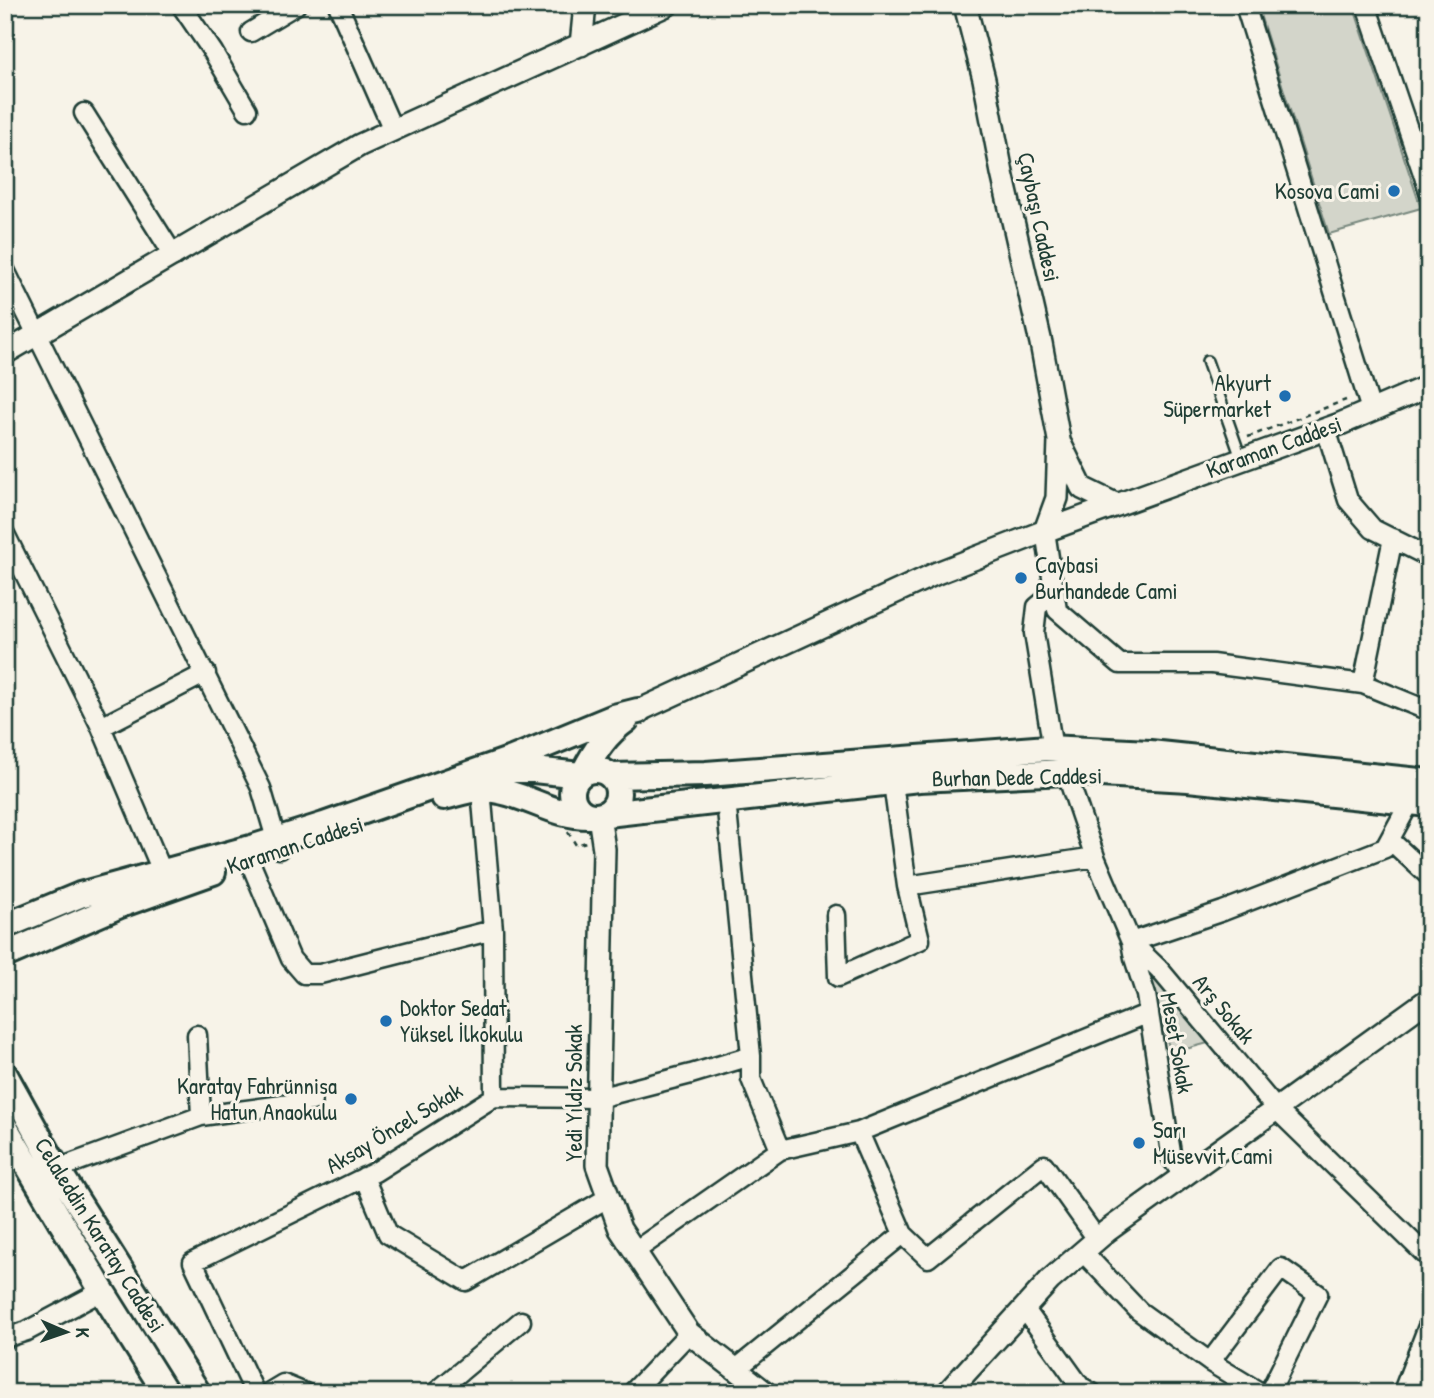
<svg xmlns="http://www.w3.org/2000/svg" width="1434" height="1398" viewBox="0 0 1434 1398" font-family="'Patrick Hand',sans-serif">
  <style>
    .green { fill: #d3d5ca; stroke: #79897f; stroke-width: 2 }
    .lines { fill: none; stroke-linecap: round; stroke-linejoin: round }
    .service-casing { stroke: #1f3d34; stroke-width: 14 }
    .minor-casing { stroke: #1f3d34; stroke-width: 23 }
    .tertiary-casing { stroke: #1f3d34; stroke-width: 26 }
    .secondary-casing { stroke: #1f3d34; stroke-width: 30 }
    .path { stroke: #1f3d34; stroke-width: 2.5; stroke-dasharray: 5 5; stroke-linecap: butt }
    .service { stroke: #f7f3e8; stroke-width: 9 }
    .minor { stroke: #f7f3e8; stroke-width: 18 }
    .tertiary { stroke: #f7f3e8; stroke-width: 21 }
    .secondary { stroke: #f7f3e8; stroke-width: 24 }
    .poi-dot { fill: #1f6fb2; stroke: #f7f3e8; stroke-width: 2.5 }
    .labels { text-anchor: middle; stroke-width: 6; stroke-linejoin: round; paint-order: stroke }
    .poi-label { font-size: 23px; fill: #1f3d34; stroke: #f7f3e8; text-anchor: end }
    .street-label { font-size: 23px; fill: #1f3d34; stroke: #f7f3e8 }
  </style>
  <rect width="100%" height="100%" fill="#f7f3e8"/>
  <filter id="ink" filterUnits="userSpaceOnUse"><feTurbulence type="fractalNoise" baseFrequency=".0143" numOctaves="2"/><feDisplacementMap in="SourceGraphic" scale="14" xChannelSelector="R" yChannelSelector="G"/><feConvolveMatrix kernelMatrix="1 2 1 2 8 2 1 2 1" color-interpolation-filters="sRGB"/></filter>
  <g filter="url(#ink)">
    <path class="green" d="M1257,5H1353L1421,208L1329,234Z
      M1152,973L1212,1042L1171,1053L1147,978Z"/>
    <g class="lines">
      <g class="service-casing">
        <path id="service" d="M1207,361L1241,458"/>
      </g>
      <g class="minor-casing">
        <path id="minor" d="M181,5L213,52L247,110
          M338,5L393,130
          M1245,5L1371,410
          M1366,5L1429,191
          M251,32L296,5
          M84,113L174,256
          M5,270L261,788L279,849
          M1326,429L1348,500L1373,529L1429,557
          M1045,531L1057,610L1120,664H1212L1363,684L1429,711
          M5,534L101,727L162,871
          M1363,684L1393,538
          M101,727L206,673
          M1053,749L1034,633L1037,607L1054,593
          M1066,772L1095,857L1131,942L1134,958L1146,995L1172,1159L1184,1176
          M726,800L751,1056V1079L780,1150
          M1410,802L1385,848L1223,911L1131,942L1159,969L1277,1110L1429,1258
          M1390,840L1429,876
          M245,850L291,959L304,974H320L493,930
          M907,886L1095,857
          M836,915L838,977L920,940L907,886L893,783
          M494,1097L598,1098L691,1074L751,1056
          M201,1116L312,1101
          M859,1132L903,1234
          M57,1169L201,1116L197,1035
          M364,1177L388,1234L466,1281L609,1197
          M635,1251L780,1150L859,1132L1149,1013
          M1083,1252L1139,1311L1210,1362L1261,1393
          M1024,1308L1080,1386L1092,1393
          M5,1338L27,1331L102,1291
          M1210,1362L1281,1268L1318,1294L1269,1393
          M735,1370L903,1234L928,1258L1044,1165L1097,1239
          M255,1393L193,1262L375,1172L494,1097L493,930L481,789
          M268,1393L283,1384L305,1393
          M435,1393L521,1321
          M632,1393L689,1333"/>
      </g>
      <g class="tertiary-casing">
        <path id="tertiary" d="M965,5L984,79L1002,173L1041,343L1059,440L1057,498L1045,531
          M581,45L585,5
          M5,353L360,145L667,5
          M1061,445L1082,488L1117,505
          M638,711L937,573L1045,531L1340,424L1429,386
          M599,816L604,849L597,1165L620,1229L689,1333L766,1393
          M947,1393L1050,1280L1107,1231L1429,999
          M1404,1393L1429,1328"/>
      </g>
      <g class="secondary-casing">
        <path id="secondary" d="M572 793a23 23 0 1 1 46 0a23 23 0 1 1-46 0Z
          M500,770H534L580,775
          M584,772C595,751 606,734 626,720
          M611,776L706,774L1048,748L1150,753L1429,782
          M444,797C456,794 469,789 481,789C521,789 552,818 592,816
          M607,814L919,779L1066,772L1188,779L1429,804
          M5,926L80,895L251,848L324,825L512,759L614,717L638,711
          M5,955L120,905L213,872
          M5,1075L57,1169L198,1393
          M5,1127L102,1291L166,1393"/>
      </g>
      <path class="path" d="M1248,437L1346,400
        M568,832L576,845L586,842"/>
      <use href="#service" class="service"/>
      <use href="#minor" class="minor"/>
      <use href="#tertiary" class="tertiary"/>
      <use href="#secondary" class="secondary"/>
    </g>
  </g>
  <g class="poi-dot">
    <circle cx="1394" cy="191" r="7"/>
    <circle cx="1285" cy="396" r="7"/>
    <circle cx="1021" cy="578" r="7"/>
    <circle cx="386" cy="1021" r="7"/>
    <circle cx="351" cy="1099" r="7"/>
    <circle cx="1139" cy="1143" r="7"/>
  </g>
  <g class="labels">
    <g class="poi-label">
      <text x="1380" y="199">Kosova Cami</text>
      <text x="1271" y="391">Akyurt<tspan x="1271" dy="26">Süpermarket</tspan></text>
      <text x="1035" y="573" text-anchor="start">Caybasi<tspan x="1035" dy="26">Burhandede Cami</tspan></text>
      <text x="400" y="1016" text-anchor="start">Doktor Sedat<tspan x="400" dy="26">Yüksel İlkokulu</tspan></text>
      <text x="337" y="1094">Karatay Fahrünnisa<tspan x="337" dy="26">Hatun Anaokulu</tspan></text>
      <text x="1153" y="1138" text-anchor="start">Sarı<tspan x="1153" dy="26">Müsevvit Cami</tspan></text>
    </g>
    <g class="street-label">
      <text transform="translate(1039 217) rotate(78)" y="8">Çaybaşı Caddesi</text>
      <text transform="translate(1274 447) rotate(-20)" y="8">Karaman Caddesi</text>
      <text transform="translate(1017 777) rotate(-1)" y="8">Burhan Dede Caddesi</text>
      <text transform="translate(295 845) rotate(-18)" y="8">Karaman Caddesi</text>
      <text transform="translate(1224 1009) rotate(50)" y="8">Arş Sokak</text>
      <text transform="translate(1177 1043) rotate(80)" y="8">Meset Sokak</text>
      <text transform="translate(574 1093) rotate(-90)" y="8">Yedi Yıldız Sokak</text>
      <text transform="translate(394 1128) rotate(-31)" y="8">Aksay Öncel Sokak</text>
      <text transform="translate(100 1235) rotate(58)" y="8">Celaleddin Karatay Caddesi</text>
    </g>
  </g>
  <rect width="1434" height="1398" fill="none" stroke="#f7f3e8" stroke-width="28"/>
  <rect x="14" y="14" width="1406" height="1370" fill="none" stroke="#1f3d34" stroke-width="2.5" filter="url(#ink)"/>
  <g transform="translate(66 1332) rotate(92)" stroke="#f7f3e8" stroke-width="5" paint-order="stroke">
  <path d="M0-5L12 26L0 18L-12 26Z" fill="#1f3d34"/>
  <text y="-10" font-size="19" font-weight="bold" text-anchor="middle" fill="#1f3d34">K</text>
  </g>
</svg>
